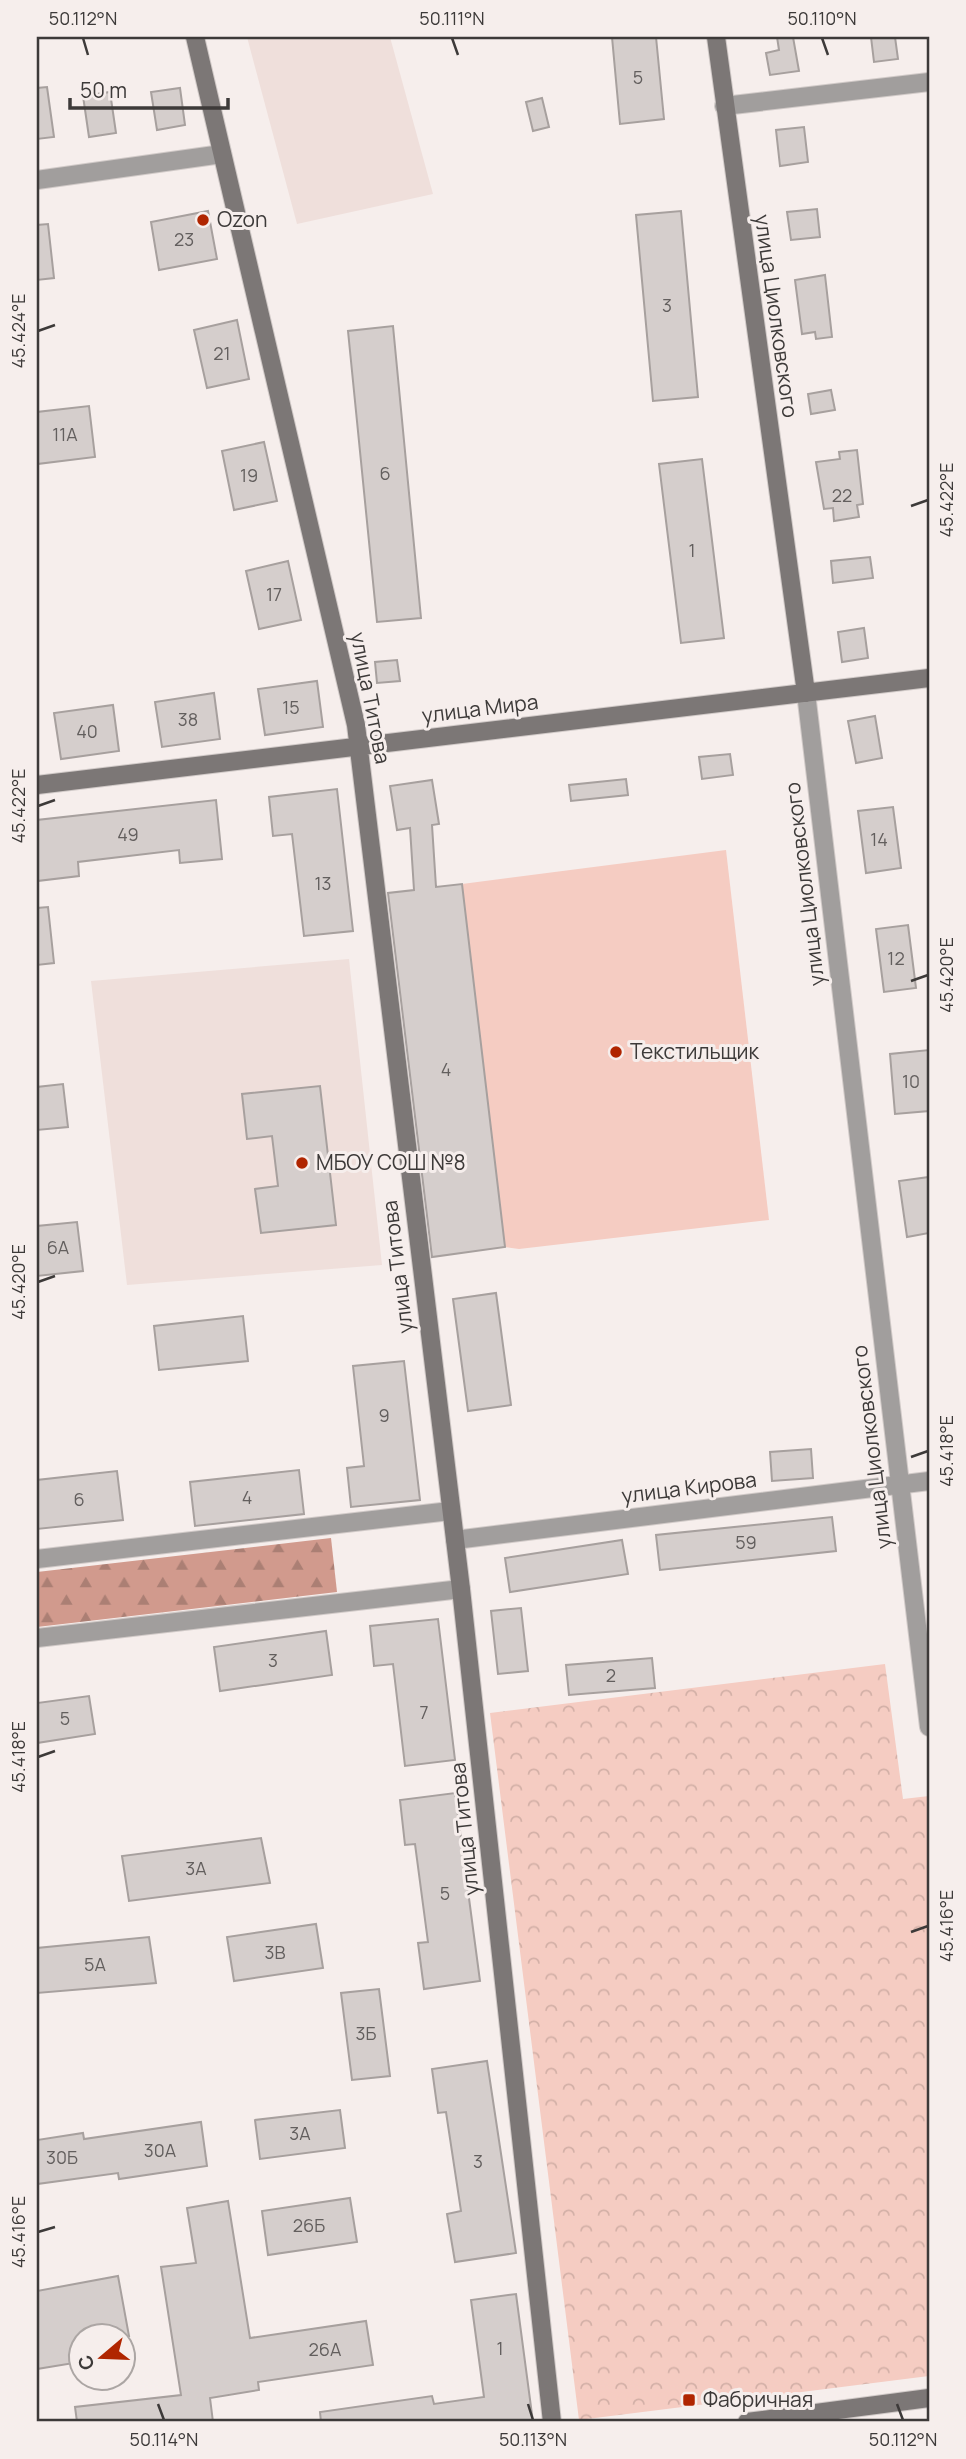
<svg xmlns="http://www.w3.org/2000/svg" width="966" height="2459" viewBox="0 0 966 2459" font-family="Manrope,sans-serif">
  <style>
    .built { fill: #efdfdb }
    .forest { fill: url(#forest-firs) }
    .park { fill: url(#park-crowns) }
    .pitch { fill: #f5ccc2 }
    .building { fill: #d5cecc; stroke: #a7a09e; stroke-width: 2 }
    .lines { fill: none; stroke-linecap: round; stroke-linejoin: round }
    .street-casing { stroke: #d1cac8; stroke-width: 20 }
    .secondary-casing { stroke: #d1cac8; stroke-width: 20 }
    .street { stroke: #a19e9d; stroke-width: 18 }
    .secondary { stroke: #7c7776; stroke-width: 18 }
    .ticks { fill: none; stroke: #3d3a39; stroke-width: 2.5 }
    .poi-dot { fill: #b02500; stroke: #f6eeec; stroke-width: 2.5 }
    .labels { text-anchor: middle; stroke-width: 6; stroke-linejoin: round; paint-order: stroke }
    .number-label { font-size: 18px; fill: #635f5e }
    .poi-label { font-size: 21px; fill: #3d3a39; stroke: #f6eeec; text-anchor: start }
    .street-label { font-size: 21px; fill: #3d3a39; stroke: #f6eeec }
    .neatline { fill: none; stroke: #3d3a39; stroke-width: 2.5 }
    .ticks-label { font-size: 18px; text-anchor: middle; fill: #3d3a39 }
  </style>
  <defs>
    <pattern id="forest-firs" width="22" height="20" patternUnits="userSpaceOnUse" patternTransform="scale(1.75)"><rect width="22" height="20" fill="#d19a8d"/><path d="M5 1l3.5 6h-7zM16 11l3.5 6h-7z" fill="#ab7f74"/></pattern>
    <pattern id="park-crowns" width="20" height="18" patternUnits="userSpaceOnUse" patternTransform="scale(1.75)"><rect width="20" height="18" fill="#f5ccc2"/><path d="M2 6a3 3 0 1 1 6 0M12 15a3 3 0 1 1 6 0" fill="none" stroke="#d3b0a7"/></pattern>
  </defs>
  <rect width="100%" height="100%" fill="#f6eeec"/>
  <path class="built" d="M247,37H390L433,194L297,224Z
    M349,959L382,1265L127,1285L91,981Z"/>
  <path class="forest" d="M331,1538L337,1592L37,1627V1572Z"/>
  <path class="park" d="M885,1664L903,1799L929,1796V2376L579,2420L490,1713Z"/>
  <path class="pitch" d="M726,850L769,1220L519,1249L505,1247L462,884Z"/>
  <path class="building" d="M612,37H656L664,119L620,124Z
    M777,37H793L799,71L770,75L766,53L779,50Z
    M871,37H895L898,59L874,62Z
    M47,87L54,137L37,139V88Z
    M180,88L185,125L157,130L151,92Z
    M110,92L116,133L89,137L83,96Z
    M542,98L549,127L533,131L526,102Z
    M804,127L808,162L780,166L776,130Z
    M817,209L820,237L791,240L787,212Z
    M208,211L217,259L159,270L151,222Z
    M681,211L698,397L653,401L636,215Z
    M48,224L54,278L37,280V225Z
    M825,275L832,337L816,339L815,332L802,334L795,280Z
    M237,320L249,379L207,388L194,330Z
    M393,326L421,618L377,622L348,331Z
    M831,390L835,410L811,414L808,394Z
    M89,406L95,457L37,464V412Z
    M264,442L277,501L234,510L222,451Z
    M857,450L863,504L857,505L859,517L834,521L833,508L824,509L816,462L840,459L839,452Z
    M702,459L724,638L681,643L659,464Z
    M870,557L873,578L833,583L831,561Z
    M288,561L301,620L259,629L246,571Z
    M864,628L868,658L842,662L838,632Z
    M397,660L400,681L377,683L375,662Z
    M317,681L323,727L265,735L258,689Z
    M214,693L220,739L162,747L155,702Z
    M113,705L119,751L61,759L54,713Z
    M875,716L882,758L856,763L848,721Z
    M730,754L733,775L702,779L699,757Z
    M626,779L628,795L571,801L569,785Z
    M432,780L439,824L432,825L436,887L462,884L505,1247L432,1257L388,893L414,890L410,828L397,830L390,786Z
    M337,789L353,931L304,936L292,834L273,836L269,797Z
    M216,800L222,859L180,863L179,850L78,862L79,876L37,881V820Z
    M893,807L901,868L866,873L858,811Z
    M48,907L54,963L37,965V908Z
    M908,925L916,988L884,992L876,929Z
    M929,1050V1111L895,1114L890,1054Z
    M63,1084L68,1127L37,1130V1087Z
    M320,1086L336,1225L261,1233L255,1189L278,1186L272,1136L247,1139L242,1094Z
    M929,1177V1233L907,1237L899,1181Z
    M77,1222L83,1271L37,1276V1226Z
    M496,1293L511,1405L468,1411L453,1299Z
    M243,1316L248,1361L159,1370L154,1326Z
    M404,1361L420,1500L351,1507L347,1468L364,1466L353,1366Z
    M811,1449L813,1478L772,1481L770,1452Z
    M299,1470L304,1514L195,1526L190,1482Z
    M117,1471L123,1520L37,1529V1480Z
    M832,1517L836,1551L660,1570L656,1535Z
    M622,1540L628,1574L510,1592L505,1558Z
    M521,1608L528,1671L498,1674L491,1611Z
    M438,1619L455,1760L405,1766L393,1664L374,1666L370,1626Z
    M326,1631L332,1675L220,1691L214,1647Z
    M652,1658L655,1688L569,1695L566,1665Z
    M89,1696L95,1734L37,1743V1703Z
    M455,1793L480,1981L424,1989L418,1943L428,1942L415,1844L405,1845L400,1800Z
    M261,1838L270,1883L129,1901L122,1856Z
    M316,1924L323,1968L234,1981L227,1937Z
    M149,1937L156,1983L37,1993V1948Z
    M379,1989L390,2076L352,2080L341,1993Z
    M487,2061L516,2253L455,2262L447,2214L461,2211L446,2112L438,2113L432,2069Z
    M340,2110L345,2148L260,2159L255,2120Z
    M201,2122L207,2166L119,2179L118,2173L37,2184V2140L83,2133L84,2139Z
    M350,2198L357,2242L268,2255L262,2211Z
    M228,2201L250,2338L366,2321L373,2365L258,2382L259,2390L210,2398L213,2422H77L75,2407L181,2395L161,2267L196,2263L187,2208Z
    M118,2276L129,2336H80V2362L37,2369V2291Z
    M516,2294L533,2422H321L320,2412L432,2396L434,2404L484,2397L471,2300Z"/>
  <g class="lines">
    <g class="street-casing">
      <path id="street" d="M724,106L929,82
        M37,180L222,154
        M806,693L929,1727
        M455,1540L929,1481
        M37,1559L450,1511
        M37,1638L461,1589"/>
    </g>
    <g class="secondary-casing">
      <path id="secondary" d="M195,37L356,725L461,1589L552,2422
        M716,37L806,693
        M37,785L929,678
        M747,2422L929,2398"/>
    </g>
    <use href="#street" class="street"/>
    <use href="#secondary" class="secondary"/>
  </g>
  <path class="ticks" d="M83,38L88,55M452,38L458,55M822,38L828,55M38,331L55,325M911,506L928,500M38,806L55,800M911,981L928,975M38,1282L55,1276M911,1457L928,1451M38,1757L55,1751M911,1932L928,1926M38,2232L55,2227M158,2404L164,2420M528,2404L533,2420M897,2404L903,2420"/>
  <g class="poi-dot">
    <circle cx="203" cy="220" r="7"/>
    <circle cx="616" cy="1052" r="7"/>
    <circle cx="302" cy="1163" r="7"/>
    <rect x="682" y="2393" width="14" height="14" rx="3.5"/>
  </g>
  <g class="labels">
    <g class="number-label">
      <text x="638" y="84">5</text>
      <text x="184" y="246">23</text>
      <text x="667" y="312">3</text>
      <text x="222" y="360">21</text>
      <text x="65" y="441">11А</text>
      <text x="385" y="480">6</text>
      <text x="249" y="482">19</text>
      <text x="842" y="502">22</text>
      <text x="692" y="557">1</text>
      <text x="274" y="601">17</text>
      <text x="291" y="714">15</text>
      <text x="188" y="726">38</text>
      <text x="87" y="738">40</text>
      <text x="128" y="841">49</text>
      <text x="879" y="846">14</text>
      <text x="323" y="890">13</text>
      <text x="896" y="965">12</text>
      <text x="446" y="1076">4</text>
      <text x="911" y="1088">10</text>
      <text x="58" y="1254">6А</text>
      <text x="384" y="1422">9</text>
      <text x="247" y="1504">4</text>
      <text x="79" y="1506">6</text>
      <text x="746" y="1549">59</text>
      <text x="273" y="1667">3</text>
      <text x="611" y="1682">2</text>
      <text x="424" y="1719">7</text>
      <text x="65" y="1725">5</text>
      <text x="196" y="1875">3А</text>
      <text x="445" y="1900">5</text>
      <text x="275" y="1959">3В</text>
      <text x="95" y="1971">5А</text>
      <text x="366" y="2040">3Б</text>
      <text x="300" y="2140">3А</text>
      <text x="160" y="2157">30А</text>
      <text x="62" y="2164">30Б</text>
      <text x="478" y="2168">3</text>
      <text x="309" y="2232">26Б</text>
      <text x="500" y="2355">1</text>
      <text x="325" y="2356">26А</text>
    </g>
    <g class="poi-label">
      <text x="217" y="227">Ozon</text>
      <text x="630" y="1059">Текстильщик</text>
      <text x="316" y="1170">МБОУ СОШ №8</text>
      <text x="703" y="2407">Фабричная</text>
    </g>
    <g class="street-label">
      <text transform="translate(776 316) rotate(82)" y="7">улица Циолковского</text>
      <text transform="translate(370 698) rotate(79)" y="7">улица Титова</text>
      <text transform="translate(480 709) rotate(-7)" y="7">улица Мира</text>
      <text transform="translate(805 884) rotate(-97)" y="7">улица Циолковского</text>
      <text transform="translate(398 1267) rotate(-97)" y="7">улица Титова</text>
      <text transform="translate(872 1447) rotate(-97)" y="7">улица Циолковского</text>
      <text transform="translate(689 1488) rotate(-7)" y="7">улица Кирова</text>
      <text transform="translate(465 1829) rotate(-96)" y="7">улица Титова</text>
    </g>
  </g>
  <rect width="966" height="2459" fill="none" stroke="#f6eeec" stroke-width="77"/>
  <g transform="translate(102 2357) rotate(251)"><circle r="33" fill="#f6eeec" stroke="#aca6a4" stroke-width="2"/>
  <path d="M0-5L12 26L0 18L-12 26Z" fill="#b02500"/>
  <text y="-10" font-size="19" font-weight="bold" text-anchor="middle" fill="#3d3a39">С</text>
  </g>
  <path d="M70 98v10h158v-10" fill="none" stroke="#3d3a39" stroke-width="3.5"/>
  <text x="80" y="98" font-size="21" fill="#3d3a39" stroke="#f6eeec" stroke-width="5" paint-order="stroke">50 m</text>
  <rect x="38" y="38" width="890" height="2382" class="neatline"/>
  <g class="ticks-label">
    <text x="83" y="25">50.112°N</text>
    <text x="452" y="25">50.111°N</text>
    <text x="822" y="25">50.110°N</text>
    <text transform="translate(19 331) rotate(-90)" y="6">45.424°E</text>
    <text transform="translate(947 500) rotate(-90)" y="6">45.422°E</text>
    <text transform="translate(19 806) rotate(-90)" y="6">45.422°E</text>
    <text transform="translate(947 975) rotate(-90)" y="6">45.420°E</text>
    <text transform="translate(19 1282) rotate(-90)" y="6">45.420°E</text>
    <text transform="translate(947 1451) rotate(-90)" y="6">45.418°E</text>
    <text transform="translate(19 1757) rotate(-90)" y="6">45.418°E</text>
    <text transform="translate(947 1926) rotate(-90)" y="6">45.416°E</text>
    <text transform="translate(19 2232) rotate(-90)" y="6">45.416°E</text>
    <text x="164" y="2446">50.114°N</text>
    <text x="533" y="2446">50.113°N</text>
    <text x="903" y="2446">50.112°N</text>
  </g>
</svg>
